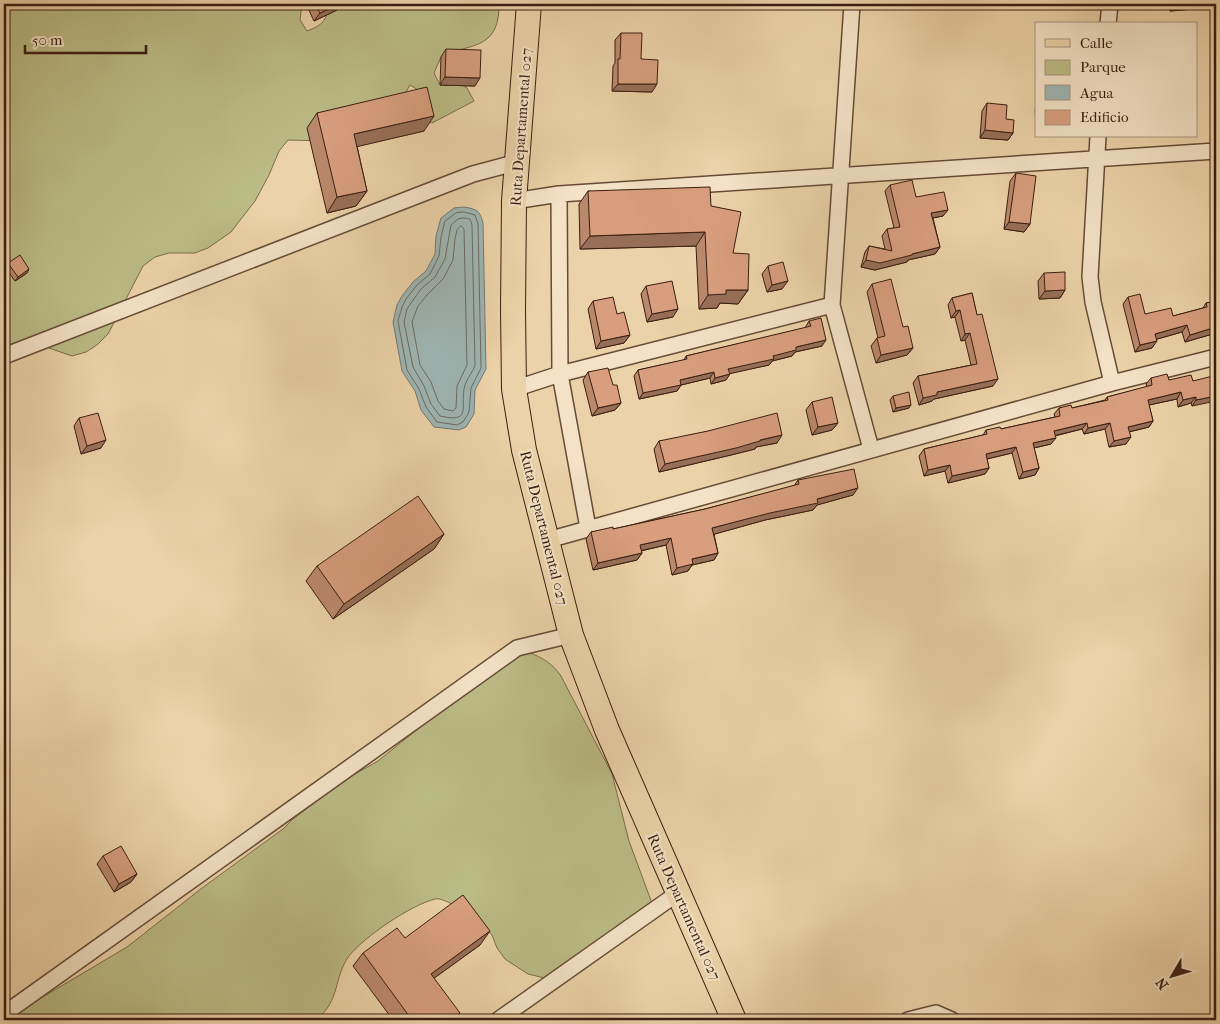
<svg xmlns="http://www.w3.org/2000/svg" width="1220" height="1024" viewBox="0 0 1220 1024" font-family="'IM FELL French Canon',serif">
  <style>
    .green { fill: #bbbb85; stroke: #7a6c4a }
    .water { fill: #9db5b3; stroke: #757972 }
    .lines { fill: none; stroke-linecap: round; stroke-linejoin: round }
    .shore { stroke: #6c6a62; stroke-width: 1 }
    .minor-casing { stroke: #664b36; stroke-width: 18 }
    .primary-casing { stroke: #3a1e10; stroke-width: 26 }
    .minor { stroke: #f3e2c6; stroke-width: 15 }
    .primary { stroke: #ecd2a8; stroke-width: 24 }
    .wall { fill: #ba886c; stroke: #3a1e10 }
    .shaded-wall { fill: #976f58; stroke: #3a1e10 }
    .building { fill: #d89e7e; stroke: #3a1e10 }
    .labels { text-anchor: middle; stroke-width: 4; stroke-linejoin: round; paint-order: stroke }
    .street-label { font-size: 15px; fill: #3a1e10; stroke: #f3e2c6 }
  </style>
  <rect width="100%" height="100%" fill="#ecd2a8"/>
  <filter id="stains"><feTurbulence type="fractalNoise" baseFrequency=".004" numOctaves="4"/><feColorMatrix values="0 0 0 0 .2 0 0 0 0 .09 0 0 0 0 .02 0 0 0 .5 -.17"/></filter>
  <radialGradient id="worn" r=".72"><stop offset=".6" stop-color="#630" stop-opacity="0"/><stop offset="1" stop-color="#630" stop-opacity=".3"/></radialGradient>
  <path class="green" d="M18,4H302L300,20L307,31C322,25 328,21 327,4H492L499,9C497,51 468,43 441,57L434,73L440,85L457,81L467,88L474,101L432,123L416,116L423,93L410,85L403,97L330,141L288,140L279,151L269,175L255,201L231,232L208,248L195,253H169L155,257L143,266L108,334L97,345L86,352L72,356L46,347L5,344L4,342V10Z
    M528,652C543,658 552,663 561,676L612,774L629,841L653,906L628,936L582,971L570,978L557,981L528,974L505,959L497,948L492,935L469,909H454L450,903C445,901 440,898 435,899C411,905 365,936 349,956C333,978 341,1000 316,1020H4L127,947L202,888L283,829L293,819L341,782L378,761L503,660Z"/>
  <path class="water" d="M464,207C477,209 480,211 483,223L486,369L475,390L474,414L466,427L459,430L434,427L421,410L415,391L402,371L393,322L397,305L402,296L413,282L426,271L435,254L436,236L441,218L454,208Z"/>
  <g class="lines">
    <path class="shore" d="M464,212L475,215L478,224L481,368L471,388L469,412L463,422L457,425L437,422L426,407L419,389L407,370L398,321L402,307L406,299L417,285L430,274L439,256L441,237L445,221L456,213Z
      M464,218L470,219L472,225L475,366C472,373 465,381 464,389C461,409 471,423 440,416L431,404L424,386L413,367L404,322L407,309L411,303L421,289L435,277L445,259L451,225L458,219Z
      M461,226L464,229L467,365L457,386L456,408L453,411L444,409L438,401L431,382L420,365L412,322L418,306L427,295L443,279L453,260L455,239L457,230Z"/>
    <g class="minor-casing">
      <path id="minor" d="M1108,24L1110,4
        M1098,136L1090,277L1093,302L1112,383
        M559,194L560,374L588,528
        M514,201L559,194L1216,151
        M832,305L871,449
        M4,356L473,174L518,162
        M514,389L560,374L832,305L852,4
        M548,540L1112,383L1216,357
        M4,1014L517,648L571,635
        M498,1020L678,893
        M908,1020L936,1013L952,1020"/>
    </g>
    <g class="primary-casing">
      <path id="primary" d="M529,4L514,201L513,310L514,389L524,450L571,635L607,730L734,1020"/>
    </g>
    <use href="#minor" class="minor"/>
    <use href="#primary" class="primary"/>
  </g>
  <path class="wall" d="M306,4H342L337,10L314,21Z
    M1169,4H1208L1205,8L1170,11Z
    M621,33L641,59L652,92L612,91L613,66L615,63V40Z
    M446,49L475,86L440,85L441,57Z
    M987,103L1006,119L1013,133L1008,140L980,138L982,111Z
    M1036,108V124L1035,109Z
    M317,113L424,131L357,146L367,191L356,206L327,213L307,128Z
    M1016,173L1030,224L1024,232L1004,229L1010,181Z
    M890,185L916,197L943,216L933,218L940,247L935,254L908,260L907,262L875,270L861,267L865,252L869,246L885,249L882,236L887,229L894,228L885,191Z
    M588,191L711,206L733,253L748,290L738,304L720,303L717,308L699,309L696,246L580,249L579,204Z
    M8,263L27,273L15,281L5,267Z
    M768,266L782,289L767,292L762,274Z
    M1044,273L1065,290L1060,298L1039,299L1038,281Z
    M872,284L903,327L913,348L907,355L876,363L871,346L877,338H878L867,292Z
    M646,286L673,317L647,322L641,294Z
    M972,293L993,386L934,399L932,401L919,405L913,383L918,376L971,365L965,340L961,341L955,317L951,318L948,305L952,298Z
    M1128,297L1145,314L1173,316L1203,308L1206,303L1216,301V333L1185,342L1182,332L1157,339L1152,348L1135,352L1123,304Z
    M593,301L630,335L624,343L596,349L588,309Z
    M809,321L822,346L795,352L792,356L772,361L769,365L730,373L726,380L711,384L710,378L681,385L677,391L639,399L634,376L638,370L684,360L686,356L805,328Z
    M588,372L613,385L621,403L615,410L592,416L583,380Z
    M1151,378L1169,380L1193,381L1215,384L1192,406L1191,403L1178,407L1177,399L1149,405L1153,421L1149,427L1129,432L1126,444L1109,447L1105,429L1084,434L1082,429L1055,436L1051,444L1034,448L1039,468L1035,475L1019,479L1012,453L987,459L989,468L985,474L948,483L945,471L924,476L919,456L924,449L983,435L986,430L1001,429L1055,417L1054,414L1059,408H1072L1105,400L1107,397L1147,387L1146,384Z
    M893,396L909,408L893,412L890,400Z
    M812,402L838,423L832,430L812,435L806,410Z
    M79,418L101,448L81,454L74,426Z
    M659,441L777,443L756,447L755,449L731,455L659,472L654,449Z
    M798,480L853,495L817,505L813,510L765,520L714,534L718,553L714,560L692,565L688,571L672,575L666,545L641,551L642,553L637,560L593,570L586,539L591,532L613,529L705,509L794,486Z
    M444,534L434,549L333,619L306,581L317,566Z
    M103,856L137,874L131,882L114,892L97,864Z
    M480,945L434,978L455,1020H393L353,966L363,953Z"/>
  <path class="shaded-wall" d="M340,4H342L337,10L314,21L320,13Z
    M801,4H822L819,9L797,8Z
    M1175,4H1208L1205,8L1170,11Z
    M445,77L480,78L475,86L440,85Z
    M618,84H657L652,92L612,91Z
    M434,116L424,131L343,150L354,134Z
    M985,130L1013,133L1008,140L980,138Z
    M367,191L356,206L327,213L337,197Z
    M948,210L943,216L926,219L931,213Z
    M1009,222L1030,224L1024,232L1004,229Z
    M705,232L696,246L580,249L590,236Z
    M940,247L935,254L908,260L907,262L875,270L861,267L866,260L912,254Z
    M29,269L27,273L15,281L18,277Z
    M788,281L782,289L767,292L772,285Z
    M726,290H748L738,304L720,303L717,308L699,309L708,295Z
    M1065,290L1060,298L1039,299L1045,291Z
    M678,309L673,317L647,322L652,314Z
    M960,310L955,317L951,318L956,311Z
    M1187,325L1182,332L1150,341L1155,334Z
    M1216,327V333L1185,342L1190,335Z
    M970,333L965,340L961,341L965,334Z
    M630,335L624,343L596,349L601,341Z
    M826,340L822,346L795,352L792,356L772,361L769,365L724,375L728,369L773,356L796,347Z
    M1157,341L1152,348L1135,352L1140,345Z
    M913,348L907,355L876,363L881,355Z
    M714,372L710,378L681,385L677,391L639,399L643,393L680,380Z
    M730,374L726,380L711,384L715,378Z
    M998,379L993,386L934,399L932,401L919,405L923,398L937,392Z
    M1181,392L1177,399L1144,406L1148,400Z
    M1216,396V401L1192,406L1196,400Z
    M1196,397L1191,403L1178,407L1183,400Z
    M621,403L615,410L592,416L598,408Z
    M911,405L909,408L893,412L896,408Z
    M1153,421L1149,427L1124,433L1128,427Z
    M838,423L832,430L812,435L818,427Z
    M1087,423L1082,429L1049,437L1054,431Z
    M1110,423L1105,429L1084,434L1088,428Z
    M782,435L777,443L756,447L755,449L731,455L659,472L665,464Z
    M1131,437L1126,444L1109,447L1114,441Z
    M1056,438L1051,444L1029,449L1033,443Z
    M106,440L101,448L81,454L87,446Z
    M1016,447L1012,453L982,460L986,454Z
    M950,465L945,471L924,476L928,470Z
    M989,468L985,474L948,483L952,476Z
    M1039,468L1035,475L1019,479L1023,472Z
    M858,488L853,495L817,505L813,510L765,520L708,536L712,528Z
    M444,534L434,549L333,619L344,604Z
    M671,538L666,545L635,552L640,545Z
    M642,553L637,560L593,570L598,563Z
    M718,553L714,560L692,565L688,571L672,575L677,568L692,559Z
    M137,874L131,882L114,892L119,884Z
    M490,931L480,945L422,987L431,974Z
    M460,1013L455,1020H450Z"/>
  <path class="building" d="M315,4H340L320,13Z
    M621,33H642L641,59L658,60L657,84H618V59H620Z
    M446,49L481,50L480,78L445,77Z
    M427,87L434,116L354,134L367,191L337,197L317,113Z
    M987,103L1007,105L1006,119L1014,120L1013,133L985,130Z
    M1016,173L1036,176L1030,224L1009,222Z
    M912,180L916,197L944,192L948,210L931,213L940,247L912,254V255L880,263L866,260L869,246L892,251L887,229L900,227L890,185Z
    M710,187L711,206L741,212L733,253L749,254L748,290H726V294L708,295L705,232L590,236L588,191Z
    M20,255L29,269L18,277L8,263Z
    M783,262L788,281L772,285L768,266Z
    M1065,272V290L1045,291L1044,273Z
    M891,279L903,327L908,326L913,348L881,355L877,338L885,336L872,284Z
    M672,281L678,309L652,314L646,286Z
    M972,293L977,315L982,314L998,379L937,392V395L923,398L918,376L977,364L970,333L965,334L960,310L956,311L952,298Z
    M1140,294L1145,314L1171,308L1173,316L1207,307L1206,303L1216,301V327L1190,335L1187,325L1155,334L1157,341L1140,345L1128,297Z
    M613,297L617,314L624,312L630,335L601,341L593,301Z
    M821,318L826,340L796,347V350L773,356L774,359L728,369L730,374L715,378L714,372L680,380L681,385L643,393L638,370L687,359L686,356L811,326L809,321Z
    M608,368L613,385H617L621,403L598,408L588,372Z
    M1167,374L1169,380L1191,375L1193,381L1213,376L1215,384L1216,383V396L1196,400V397L1183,400L1181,392L1148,400L1153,421L1128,427L1131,437L1114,441L1110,423L1088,428L1087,423L1054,431L1056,438L1033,443L1039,468L1023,472L1016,447L986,454L989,468L952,476L950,465L928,470L924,449L987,434L986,430L1000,427L1001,429L1060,416L1059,408L1071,405L1072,408L1108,400L1107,397L1152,385L1151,378Z
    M909,392L911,405L896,408L893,396Z
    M832,397L838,423L818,427L812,402Z
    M98,413L106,440L87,446L79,418Z
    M777,413L782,435L760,440V441L736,448L665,464L659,441L708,431Z
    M854,469L858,488L817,499L818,503L770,513L712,528L718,553L692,559L693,564L677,568L671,538L640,545L642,553L598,563L591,532L613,527V529L705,509L799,484L798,480Z
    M418,496L444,534L344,604L317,566Z
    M121,846L137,874L119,884L103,856Z
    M463,895L490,931L431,974L460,1013L450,1020H412L363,953L397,928L405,938Z"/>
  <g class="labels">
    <g class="street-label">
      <text transform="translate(521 127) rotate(-86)" y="5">Ruta Departamental 027</text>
      <text transform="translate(544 528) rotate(76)" y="5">Ruta Departamental 027</text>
      <text transform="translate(684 907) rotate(66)" y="5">Ruta Departamental 027</text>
    </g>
  </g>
  <rect width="1220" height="1024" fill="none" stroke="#ecd2a8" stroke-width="20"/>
  <rect x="5" y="5" width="1210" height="1014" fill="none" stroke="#3a1e10" stroke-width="2.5"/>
  <rect x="10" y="10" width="1200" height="1004" fill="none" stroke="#3a1e10"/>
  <rect x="1035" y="22" width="162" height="115" fill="#f3e2c6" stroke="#a9947d"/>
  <rect x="1045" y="39" width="25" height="8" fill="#ecd2a8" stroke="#a9947d"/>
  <text x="1080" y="48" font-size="15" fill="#3a1e10">Calle</text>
  <rect x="1045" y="60" width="25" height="15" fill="#bbbb85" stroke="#a9947d"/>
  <text x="1080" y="72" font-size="15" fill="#3a1e10">Parque</text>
  <rect x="1045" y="85" width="25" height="15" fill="#9db5b3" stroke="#a9947d"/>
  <text x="1080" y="98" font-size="15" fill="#3a1e10">Agua</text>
  <rect x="1045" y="110" width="25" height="15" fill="#d89e7e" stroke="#a9947d"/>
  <text x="1080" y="122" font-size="15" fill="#3a1e10">Edificio</text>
  <g transform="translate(1172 976) rotate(232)" stroke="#f3e2c6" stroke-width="4" paint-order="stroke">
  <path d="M0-4L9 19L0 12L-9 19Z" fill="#3a1e10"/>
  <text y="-8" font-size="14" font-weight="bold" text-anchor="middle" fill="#3a1e10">N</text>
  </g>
  <path d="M25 45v8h121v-8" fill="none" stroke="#3a1e10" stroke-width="2.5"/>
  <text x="32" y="45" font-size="15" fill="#3a1e10" stroke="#f3e2c6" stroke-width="4" paint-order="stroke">50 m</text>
  <rect width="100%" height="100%" filter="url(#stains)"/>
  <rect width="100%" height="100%" fill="url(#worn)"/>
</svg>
